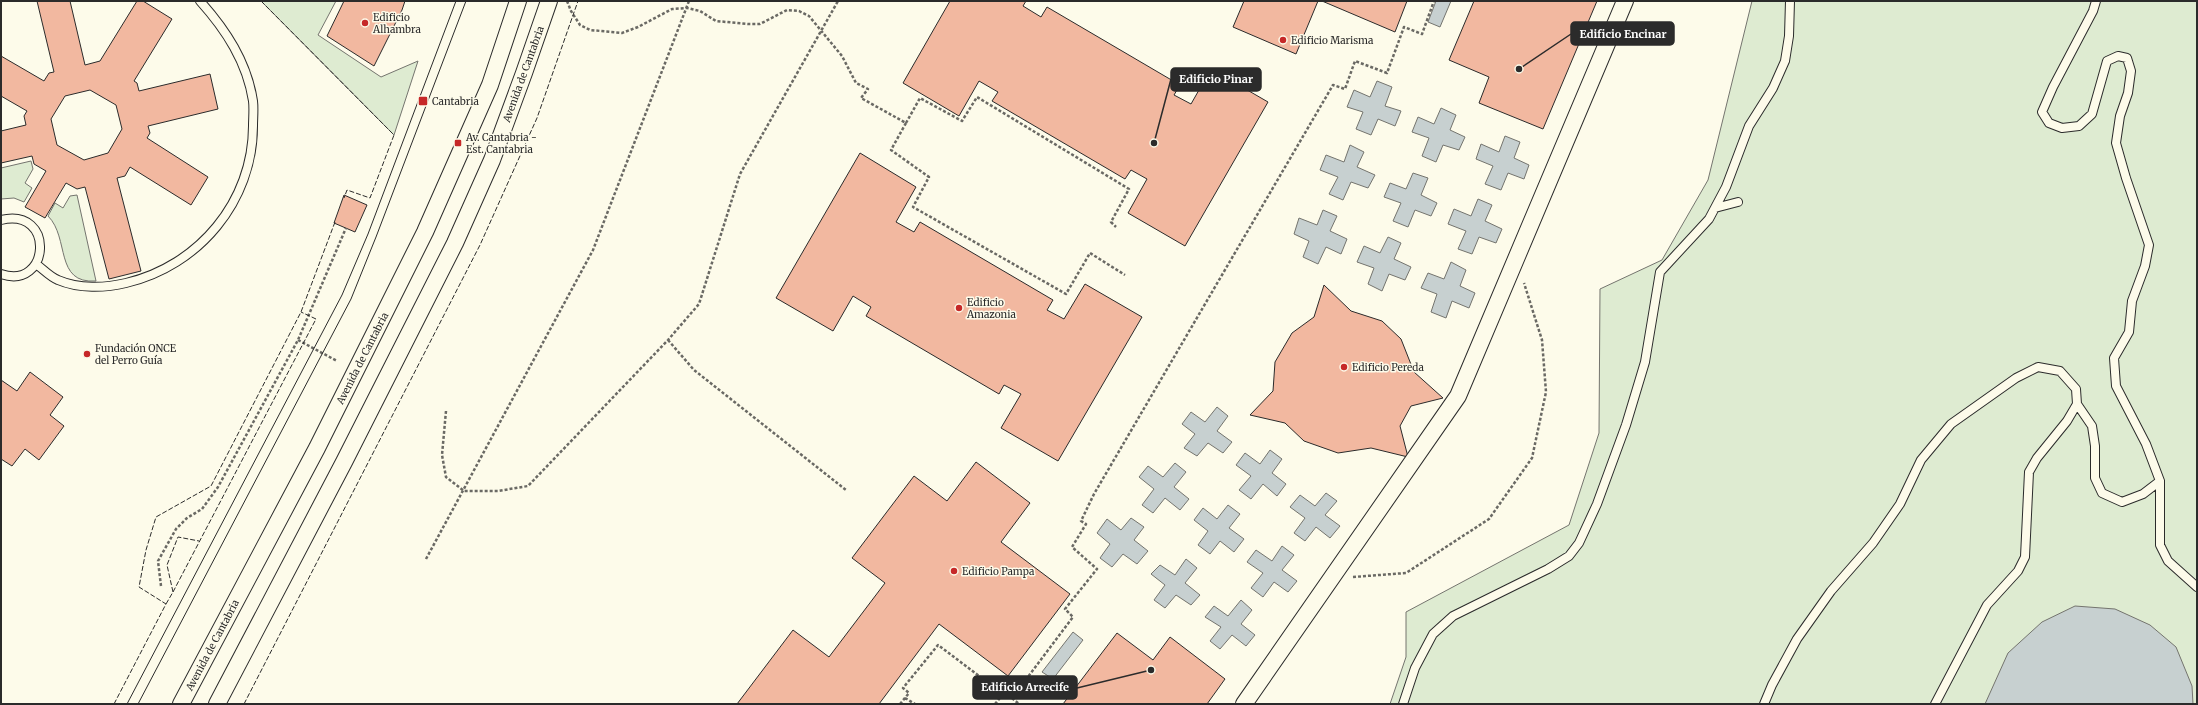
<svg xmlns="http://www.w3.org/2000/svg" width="2198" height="705" viewBox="0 0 2198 705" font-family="Merriweather,serif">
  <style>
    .green { fill: #deebd1; stroke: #74746e }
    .water { fill: #c7d0d0; stroke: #74746e }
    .building { fill: #f2b8a0; stroke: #2b2b2b; fill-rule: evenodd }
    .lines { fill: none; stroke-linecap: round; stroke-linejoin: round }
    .lane-casing { stroke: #2b2b2b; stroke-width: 10 }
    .street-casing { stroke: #2b2b2b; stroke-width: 18 }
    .path { stroke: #6a6964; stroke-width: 2.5; stroke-dasharray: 3 2; stroke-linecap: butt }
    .lane { stroke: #fdfbea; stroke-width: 8 }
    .street { stroke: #fdfbea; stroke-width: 16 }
    .tram { stroke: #2b2b2b; stroke-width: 1 }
    .fence { stroke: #2b2b2b; stroke-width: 1; stroke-dasharray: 5 2; stroke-linecap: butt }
    .poi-dot { fill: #c62828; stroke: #fdfbea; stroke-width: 1.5 }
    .labels { text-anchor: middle; stroke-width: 3; stroke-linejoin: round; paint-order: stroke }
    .poi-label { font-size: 10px; fill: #2b2b2b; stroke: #fdfbea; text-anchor: start }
    .street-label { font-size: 10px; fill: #2b2b2b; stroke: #fdfbea }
    .leader { fill: none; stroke: #2b2b2b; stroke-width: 1.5 }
    .callout-dot { fill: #2b2b2b; stroke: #fdfbea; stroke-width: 1.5 }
    .callout { fill: #2b2b2b; stroke: #2b2b2b; stroke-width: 1.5 }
    .callout-label { font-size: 11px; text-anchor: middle; font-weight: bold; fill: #fff }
  </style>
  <rect width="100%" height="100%" fill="#fdfbea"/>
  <path class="green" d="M261,1H336L318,35L381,77L418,61L394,135Z
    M1752,1H2197V704H1390L1406,657V612L1569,525L1599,433L1600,289L1662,260L1708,180Z
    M31,161L33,169L25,183L32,188L24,202L14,198L1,199V168Z
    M77,195L96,281C54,284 70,238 48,216L55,203L63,208L70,196Z"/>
  <path class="water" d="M1436,1H1451L1440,27L1428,22Z
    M1377,81L1392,87L1385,106L1401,111L1395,126L1378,119L1371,135L1356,129L1363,112L1347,107L1354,90L1370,97Z
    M1441,108L1456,115L1450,130L1465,137L1459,150L1443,145L1436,162L1422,156L1429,138L1412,132L1418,117L1434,124Z
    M1505,136L1520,142L1514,158L1529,165L1524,179L1508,173L1501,190L1485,184L1493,166L1476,159L1481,144L1499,152Z
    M1350,145L1364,152L1357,167L1375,175L1368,188L1351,182L1343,200L1329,194L1338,177L1320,170L1326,155L1344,162Z
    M1413,173L1428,178L1421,195L1437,203L1431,216L1415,210L1408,227L1393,221L1401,203L1384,197L1390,183L1406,189Z
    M1478,199L1492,205L1485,221L1502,229L1496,243L1479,237L1472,254L1458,249L1466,231L1448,224L1454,209L1471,216Z
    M1323,210L1337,216L1330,231L1347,239L1341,254L1326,247L1318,264L1303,257L1309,241L1294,234L1299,218L1317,225Z
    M1388,237L1401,243L1394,259L1411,267L1405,280L1389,274L1382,291L1368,284L1374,268L1357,262L1364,246L1380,253Z
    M1451,262L1466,270L1460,286L1475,293L1469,308L1452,301L1446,318L1431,312L1437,294L1421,288L1428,273L1444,279Z
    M1217,407L1228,416L1217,431L1232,442L1223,453L1208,443L1197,456L1184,448L1195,434L1182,424L1191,412L1205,422Z
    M1270,450L1282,459L1272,473L1286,484L1277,496L1263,484L1251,499L1239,490L1251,476L1236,465L1245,453L1260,464Z
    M1175,463L1186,472L1174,487L1189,499L1180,510L1165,498L1153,513L1142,505L1154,489L1139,477L1148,466L1163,477Z
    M1326,493L1337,501L1325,515L1340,526L1330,538L1316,527L1305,541L1294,533L1305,518L1290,507L1300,495L1315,506Z
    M1228,505L1240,514L1229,528L1244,539L1234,552L1220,541L1210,554L1198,545L1208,531L1194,520L1203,508L1217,519Z
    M1131,518L1144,527L1134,540L1148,551L1137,564L1123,554L1112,567L1100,558L1110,544L1097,533L1107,519L1121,530Z
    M1282,546L1294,555L1282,570L1297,581L1288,592L1274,582L1263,597L1251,588L1263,573L1247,562L1256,550L1272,561Z
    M1186,559L1197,568L1185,583L1200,595L1191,605L1176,595L1165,608L1154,600L1165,585L1151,574L1160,565L1175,575Z
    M1241,600L1252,610L1241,624L1255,635L1246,646L1232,635L1220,649L1210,641L1221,627L1205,617L1214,606L1228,616Z
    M2075,606L2115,609L2150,625L2176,647L2192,686L2193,704H1985L2008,653L2042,622Z
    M1073,632L1083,640L1053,679L1042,672Z"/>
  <path class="building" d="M37,1H70L85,65L100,61L137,1H143L172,19L134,81L137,83L139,91L210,74L218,109L148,126L150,133L147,138L208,177L191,205L130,167L125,176L117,178L141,271L109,279L85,187L77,189L66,183L45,218L25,207L46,171L34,164L32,156L1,163V131L26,125L24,116L27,111L1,96V56L44,81L49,73L54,72ZM90,90L116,105L122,129L108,153L84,160L57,145L51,119L65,96Z
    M344,1H405L402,10L374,66L327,36Z
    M950,1H1026L1023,6L1041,17L1047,7L1180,85L1174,95L1191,104L1211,69L1268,102L1185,246L1128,213L1147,179L1131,170L1125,179L992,101L998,92L979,81L959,116L903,83Z
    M1244,1H1318L1296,54L1233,27Z
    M1322,1H1407L1395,32Z
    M1474,1H1597L1543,129L1479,103L1489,77L1449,60Z
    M860,153L916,187L896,222L914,232L920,222L1053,300L1047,310L1064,319L1085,284L1142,317L1058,461L1001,428L1021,394L1004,385L999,394L866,316L871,307L853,296L833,331L776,298Z
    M344,195L367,205L355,232L334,223Z
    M1324,285L1351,311L1382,321L1401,339L1414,372L1443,398L1411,406L1400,426L1408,457L1371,448L1338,453L1304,441L1285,423L1250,415L1273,391L1275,362L1292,333L1314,317Z
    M30,372L63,397L50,415L64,426L39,460L25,449L12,466L1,459V380L17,391Z
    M976,462L1030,503L1001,542L1070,594L1008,676L939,624L879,704H737L793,630L829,657L885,583L852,558L914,476L947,501Z
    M1117,633L1153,660L1170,637L1225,679L1207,704H1063Z"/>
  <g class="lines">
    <g class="lane-casing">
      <path id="lane" d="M1715,208L1738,202
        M1,220C56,207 50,291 1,274
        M36,264C43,269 50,277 58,280C79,289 105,288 126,283C199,266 253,201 253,126C253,118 254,109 253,101C247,62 226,30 200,1
        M2160,481V545L2168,561L2197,587
        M1403,704L1415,668L1433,634L1453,616L1548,569L1569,556L1579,543L1597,504L1626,425L1645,362L1660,272L1709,219L1726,187L1749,126L1773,88L1785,61L1789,36L1790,1
        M1764,704L1772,685L1797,639L1831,591L1873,543L1900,504L1921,460L1951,424L2016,378L2038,367L2060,371L2076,389L2077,404L2092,426L2095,446V478L2102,493L2122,502L2143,494L2160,481L2146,444L2116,386L2114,358L2129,332L2132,301L2145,266L2149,245L2126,178L2116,143L2120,116L2128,93L2131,71L2127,58L2118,56L2107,61L2092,114L2079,126L2062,128L2049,123L2042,112L2053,87L2093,11L2096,1
        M1935,704L1987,605L2018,571L2025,557L2029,472L2037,458L2067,421L2077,404"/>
    </g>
    <g class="street-casing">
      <path id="street" d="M181,704L317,448L425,232L490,85L518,1
        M217,704L344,462L455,243L492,160L524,73L549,1
        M1244,704L1458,396L1625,1"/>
    </g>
    <path class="path" d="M567,1L571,11L580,25L590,30L622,33L638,27L672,9L687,8L700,11L716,21L748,24H760L787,10L799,11L809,16L842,56L856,83L868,89L861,98L906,123L891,150L929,177L913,207L1066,294L1090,253L1125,275
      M906,123L920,98L962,121L977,97L1129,189L1111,222L1116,227
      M298,340L337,361
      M668,340L694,370L846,490
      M446,411L442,455L446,477L464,491H498L528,486L668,340L699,304L740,174L838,1
      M426,559L593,250L689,1
      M1353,577L1406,573L1489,519L1532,458L1546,392L1542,340L1524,283
      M161,586L158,561L176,529L187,518L202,509L218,487L298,340L346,228
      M905,698L915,704
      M1012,698L1019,704
      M900,704L909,693L903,688L938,645L1003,694
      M995,704L1003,694L1012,698L1073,617L1065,609L1097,569L1072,547L1086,524L1081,521L1094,494L1333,85L1345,89L1355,61L1387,73L1404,27L1422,34L1434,1"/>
    <use href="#lane" class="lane"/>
    <use href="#street" class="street"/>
    <path class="tram" d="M127,704L342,295L368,234L456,1
      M138,704L351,299L376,237L466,1"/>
    <path class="fence" d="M261,1L394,135L370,198L347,190L344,198
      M173,592L316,319L301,312
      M166,604L173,592L167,565L178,537L199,541
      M114,704L166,604L139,587L146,550L156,517L211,486L301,312L335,222
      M244,704L480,245L537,118L578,1"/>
  </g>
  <g class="poi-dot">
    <circle cx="365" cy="23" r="4"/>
    <circle cx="1283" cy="40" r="4"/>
    <rect x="418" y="96" width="10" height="10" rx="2"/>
    <rect x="454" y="139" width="8" height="8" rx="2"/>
    <circle cx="959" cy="308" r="4"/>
    <circle cx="87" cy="354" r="4"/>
    <circle cx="1344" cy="367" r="4"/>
    <circle cx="954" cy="571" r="4"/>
  </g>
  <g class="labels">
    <g class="poi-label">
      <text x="373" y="21">Edificio<tspan x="373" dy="12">Alhambra</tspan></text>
      <text x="1291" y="44">Edificio Marisma</text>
      <text x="432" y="105">Cantabria</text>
      <text x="466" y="141">Av. Cantabria -<tspan x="466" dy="12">Est. Cantabria</tspan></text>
      <text x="967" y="306">Edificio<tspan x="967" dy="12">Amazonia</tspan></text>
      <text x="95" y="352">Fundación ONCE<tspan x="95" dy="12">del Perro Guía</tspan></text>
      <text x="1352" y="371">Edificio Pereda</text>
      <text x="962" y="575">Edificio Pampa</text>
    </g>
    <g class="street-label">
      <text transform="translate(523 74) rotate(-70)" y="4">Avenida de Cantabria</text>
      <text transform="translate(362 358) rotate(-63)" y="4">Avenida de Cantabria</text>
      <text transform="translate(212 645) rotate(-62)" y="4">Avenida de Cantabria</text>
    </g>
  </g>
  <path class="leader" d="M1519 69L1571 34M1154 143L1171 79M1151 670L1077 688"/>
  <g class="callout-dot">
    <circle cx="1519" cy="69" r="4"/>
    <circle cx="1154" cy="143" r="4"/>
    <circle cx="1151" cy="670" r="4"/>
  </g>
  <g class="callout">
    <rect x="1571" y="22" width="103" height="23" rx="4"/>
    <rect x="1171" y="68" width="90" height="23" rx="4"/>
    <rect x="973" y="676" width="104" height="23" rx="4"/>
  </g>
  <g class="callout-label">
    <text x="1623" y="38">Edificio Encinar</text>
    <text x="1216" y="83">Edificio Pinar</text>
    <text x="1025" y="691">Edificio Arrecife</text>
  </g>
  <rect width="2198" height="705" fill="none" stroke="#2b2b2b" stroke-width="4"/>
</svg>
